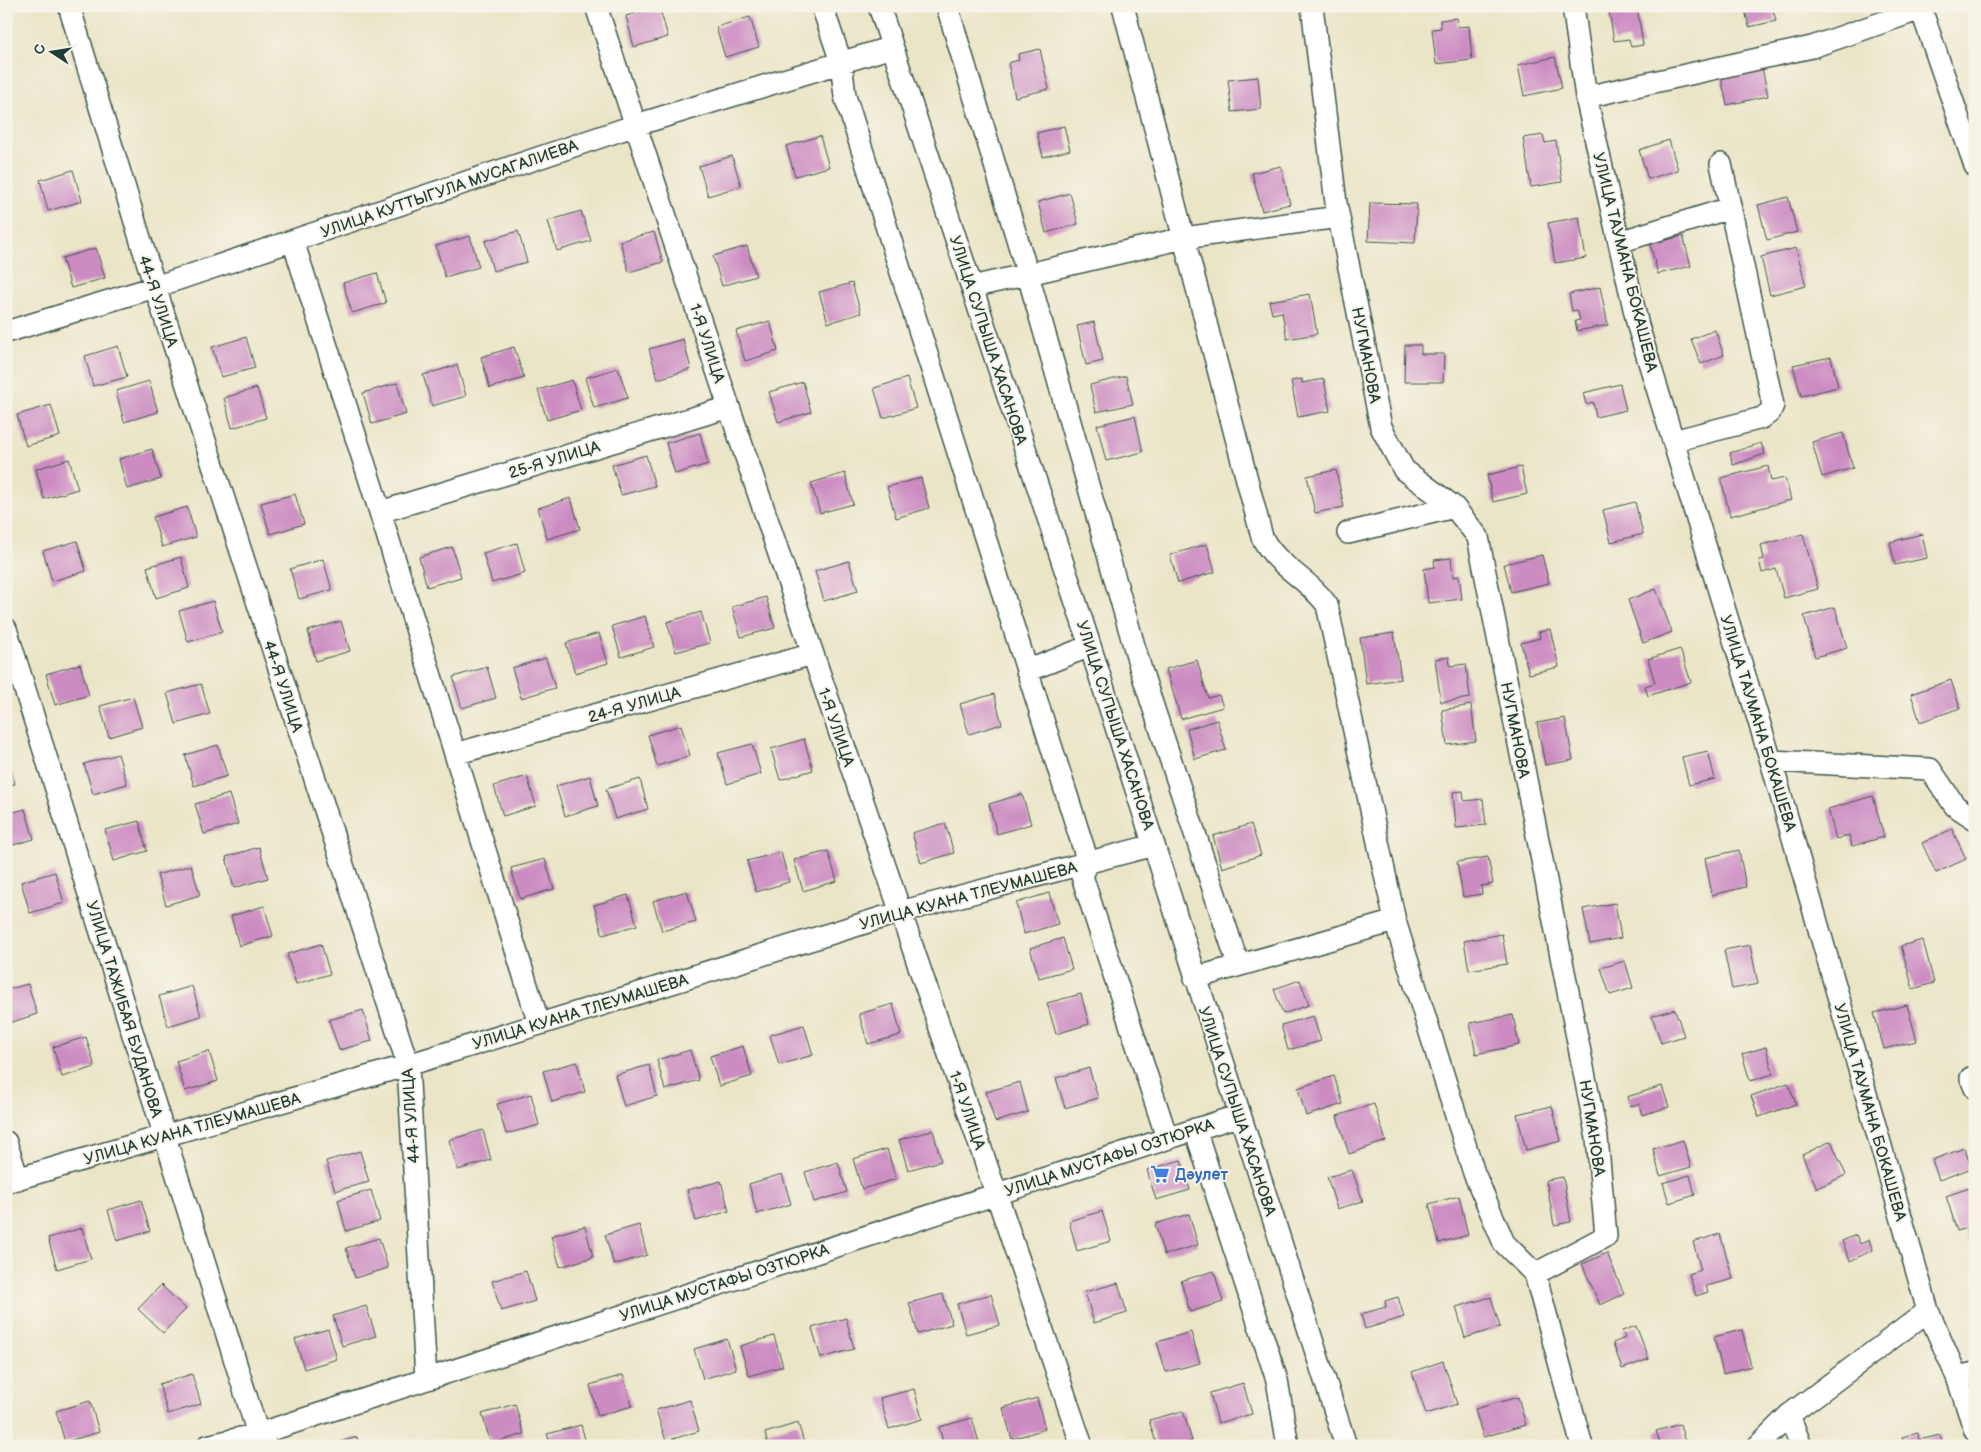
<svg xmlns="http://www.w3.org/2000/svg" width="1981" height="1452" viewBox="0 0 1981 1452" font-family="'Balsamiq Sans',sans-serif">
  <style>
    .building { fill: #cc8cc2 }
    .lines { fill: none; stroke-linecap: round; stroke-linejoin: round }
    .minor-casing { stroke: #3e564a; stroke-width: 24 }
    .minor { stroke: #fff; stroke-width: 21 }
    .labels { text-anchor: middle; stroke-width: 4; stroke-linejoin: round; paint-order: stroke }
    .street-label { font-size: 16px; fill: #1f3d34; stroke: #f7f3e8 }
    .shop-label { font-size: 16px; font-weight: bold; fill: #366cbe; stroke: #f7f3e8; text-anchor: start }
  </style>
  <rect width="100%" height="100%" fill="#f7f3e8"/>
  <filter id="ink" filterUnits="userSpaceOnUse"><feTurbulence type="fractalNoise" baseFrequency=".02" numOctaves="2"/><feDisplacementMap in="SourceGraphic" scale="10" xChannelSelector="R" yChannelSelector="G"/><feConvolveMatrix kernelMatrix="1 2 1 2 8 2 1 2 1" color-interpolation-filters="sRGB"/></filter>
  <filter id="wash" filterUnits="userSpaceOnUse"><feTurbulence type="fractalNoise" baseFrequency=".0096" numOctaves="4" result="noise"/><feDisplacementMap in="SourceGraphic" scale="20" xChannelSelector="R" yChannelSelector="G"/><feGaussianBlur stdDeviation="1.12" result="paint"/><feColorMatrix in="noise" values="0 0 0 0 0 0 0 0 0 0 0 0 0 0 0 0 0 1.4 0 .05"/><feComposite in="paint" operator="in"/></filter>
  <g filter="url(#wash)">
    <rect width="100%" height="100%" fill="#ebe5c8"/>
    <g id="blocks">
      <path class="building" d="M659,6L668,37L634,47L626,16Z
        M1637,6L1643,45L1631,47L1629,39L1614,41L1609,11Z
        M1744,6H1772L1776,21L1749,27Z
        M750,17L759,47L725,57L716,27Z
        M1457,18L1458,27L1469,26L1472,60L1436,64L1432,29L1441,28L1440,20Z
        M1040,49L1049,89L1015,97L1008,63L1019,60L1018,54Z
        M1555,57L1562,88L1524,96L1518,65Z
        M1761,63L1768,96L1727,105L1720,72Z
        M1258,77L1261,109L1232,112L1228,80Z
        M1064,126L1070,150L1043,157L1037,133Z
        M1543,135L1545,143L1556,141L1562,182L1531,187L1523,138Z
        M820,136L829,167L795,176L786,146Z
        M1669,140L1678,170L1648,179L1639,150Z
        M732,156L741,186L708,196L699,166Z
        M1281,166L1290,204L1262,211L1252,173Z
        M73,170L82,201L48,211L40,180Z
        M1070,193L1078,224L1046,233L1038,202Z
        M1788,197L1797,232L1767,240L1758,205Z
        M1370,203L1417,204L1415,243L1368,241Z
        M581,211L591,241L557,251L548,221Z
        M1579,217L1586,258L1555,263L1548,223Z
        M518,231L527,262L493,271L485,241Z
        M654,232L663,262L629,272L620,241Z
        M470,236L479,267L445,277L436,246Z
        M1683,236L1691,266L1658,274L1650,244Z
        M747,246L756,276L722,286L713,256Z
        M96,248L105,278L71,288L62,258Z
        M1796,248L1806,286L1770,295L1761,257Z
        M377,273L386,303L352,313L343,283Z
        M852,283L861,313L828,323L819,292Z
        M1600,287L1608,325L1577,331L1575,321L1580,320L1577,310L1572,311L1569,294Z
        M1310,294L1317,334L1287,339L1282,312L1272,314L1269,301Z
        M770,321L778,351L745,361L736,331Z
        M1094,322L1103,361L1086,365L1077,326Z
        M1715,330L1724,355L1701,364L1691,339Z
        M246,337L255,368L221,377L212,347Z
        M683,339L691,369L658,379L649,349Z
        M1405,345H1421V354H1444L1443,382H1404Z
        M118,346L127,377L93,386L85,356Z
        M514,347L524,378L490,388L481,357Z
        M1831,357L1838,387L1801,396L1793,365Z
        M457,365L466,396L432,406L423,375Z
        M618,368L628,398L594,408L585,378Z
        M1126,376L1133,404L1096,412L1090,385Z
        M907,378L916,408L883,418L874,388Z
        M1302,379V383L1324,379L1330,411L1298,417L1291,381Z
        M572,380L581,410L547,420L538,390Z
        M149,381L158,412L124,422L116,391Z
        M803,382L811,412L778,422L769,392Z
        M397,383L406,414L372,424L363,393Z
        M1620,384L1626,410L1596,417L1593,402L1586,404L1583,393Z
        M257,388L266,418L232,428L224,398Z
        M51,405L60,436L26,446L17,415Z
        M1135,416L1143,452L1106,461L1097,425Z
        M700,433L708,464L675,474L666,443Z
        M1843,433L1853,468L1822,477L1812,442Z
        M1761,443L1765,454L1733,465L1730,453Z
        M152,449L161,479L127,489L119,459Z
        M646,455L655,486L621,495L612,465Z
        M69,459L78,489L44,499L36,469Z
        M1768,466L1771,481L1785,478L1791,500L1730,516L1721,478Z
        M1521,467L1527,494L1493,502L1487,475Z
        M1336,470L1344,507L1315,513L1307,476Z
        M845,473L853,504L820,513L811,483Z
        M921,478L929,508L896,518L887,487Z
        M295,494L304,524L270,534L261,503Z
        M571,498L580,529L547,539L538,508Z
        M1635,502L1643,534L1611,542L1603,510Z
        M187,507L196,537L162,547L153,517Z
        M1803,534L1818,589L1784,598L1776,569L1762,573L1759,560L1764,559L1761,545Z
        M1922,534L1927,558L1895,565L1890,542Z
        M77,541L86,571L52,581L43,551Z
        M517,543L525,573L492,583L483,553Z
        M1207,544L1215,572L1178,583L1170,555Z
        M452,547L461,577L427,587L419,557Z
        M1542,555L1549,583L1511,592L1504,564Z
        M181,557L189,588L156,598L147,567Z
        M1451,558L1453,577L1459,576L1462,599L1428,603L1424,569L1435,567L1434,560Z
        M323,559L332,590L299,599L290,569Z
        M849,561L858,591L824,601L815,571Z
        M1656,589L1672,632L1643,643L1628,600Z
        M766,597L775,628L741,637L732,607Z
        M213,601L222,632L188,642L179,611Z
        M1835,607L1847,648L1815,657L1804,616Z
        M701,612L710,643L676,652L667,622Z
        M645,616L654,647L621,657L612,626Z
        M341,621L350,651L316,661L308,631Z
        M1550,629L1559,667L1529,674L1521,643L1540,638L1539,632Z
        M599,633L608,663L575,673L566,643Z
        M1394,633L1401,679L1366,684L1360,638Z
        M1680,649L1691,682L1648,696L1645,686L1655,683L1648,659Z
        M1449,657L1450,666L1466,664L1470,698L1441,702L1435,659Z
        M546,658L555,688L521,698L512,668Z
        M1197,660L1208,698L1219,695L1223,707L1181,719L1166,669Z
        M80,664L89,695L55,705L46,674Z
        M487,667L496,698L462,708L453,677Z
        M1951,680L1960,708L1920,722L1911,694Z
        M201,684L210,714L176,724L167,693Z
        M994,694L1002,724L969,734L960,704Z
        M133,697L142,727L109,737L100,706Z
        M1471,705L1476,741L1447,745L1442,710Z
        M1565,718L1573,760L1545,765L1537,723Z
        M1217,720L1226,750L1195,759L1187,729Z
        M681,725L690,756L657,766L648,735Z
        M804,739L813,770L780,780L771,749Z
        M752,744L761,774L727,784L718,753Z
        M218,745L227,776L194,786L185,755Z
        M1708,751L1715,779L1689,785L1682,757Z
        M6,754L15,784L6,786Z
        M118,754L127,784L93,794L84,764Z
        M527,776L536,806L503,816L494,786Z
        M590,776L598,806L565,816L556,786Z
        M640,779L648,809L615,819L606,789Z
        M1463,791L1464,801L1483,799L1486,825L1456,828L1453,792Z
        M229,794L238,824L204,834L195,804Z
        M1022,794L1031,824L997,834L989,804Z
        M1873,796L1884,837L1852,846L1849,835L1836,839L1828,809Z
        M25,809L34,839L6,847V814Z
        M139,821L147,851L114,861L105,830Z
        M945,823L954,853L921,863L912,833Z
        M1251,824L1261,855L1222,868L1213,836Z
        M1952,829L1966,859L1936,873L1922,843Z
        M259,847L268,878L234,888L226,857Z
        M1739,850L1746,887L1712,895L1705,858Z
        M828,851L837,881L803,891L794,860Z
        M781,852L789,882L756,892L747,861Z
        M1488,857L1493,884L1481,886L1482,894L1463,897L1457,862Z
        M545,859L554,889L520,899L511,868Z
        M191,865L200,895L166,905L157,875Z
        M55,872L64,903L30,913L21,882Z
        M687,891L696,922L662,931L653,901Z
        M1049,893L1058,924L1024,934L1016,903Z
        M628,895L637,925L603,935L594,905Z
        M1615,903L1621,938L1590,944L1583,909Z
        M264,906L273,936L239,946L231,916Z
        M1502,934L1507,964L1469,970L1464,941Z
        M1063,938L1072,969L1039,978L1030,948Z
        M1923,940L1934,983L1913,989L1901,946Z
        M321,944L330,974L296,984L287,954Z
        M1750,945L1758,984L1732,989L1724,950Z
        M1625,961L1633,988L1610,995L1601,968Z
        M1300,980L1309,1005L1283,1014L1274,989Z
        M28,984L37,1014L6,1024V990Z
        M192,986L201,1016L168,1026L159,996Z
        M1081,994L1089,1024L1056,1034L1047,1003Z
        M893,1004L901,1035L868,1044L859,1014Z
        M1907,1005L1917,1041L1884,1049L1874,1013Z
        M1675,1009L1684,1036L1661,1043L1652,1016Z
        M363,1010L372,1041L339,1050L329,1020Z
        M1513,1015L1519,1045L1476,1054L1470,1023Z
        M1313,1016L1321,1041L1288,1050L1281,1025Z
        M804,1025L813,1055L779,1065L770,1035Z
        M86,1037L95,1067L62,1077L53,1047Z
        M743,1046L752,1076L719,1086L710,1056Z
        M1766,1047L1773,1074L1750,1081L1742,1054Z
        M690,1050L699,1080L665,1090L657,1060Z
        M209,1051L218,1081L185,1091L176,1061Z
        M577,1062L585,1092L552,1102L543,1071Z
        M649,1065L657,1096L624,1106L615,1075Z
        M1089,1068L1098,1098L1065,1108L1056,1078Z
        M1334,1076L1343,1104L1306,1116L1298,1088Z
        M1020,1082L1028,1112L995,1122L986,1092Z
        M1788,1083L1796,1104L1759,1117L1751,1096Z
        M1662,1086L1669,1107L1642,1115L1639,1104L1630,1106L1627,1097Z
        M531,1094L539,1125L506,1134L497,1104Z
        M1374,1104L1386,1141L1349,1154L1337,1116Z
        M1552,1106L1561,1141L1526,1150L1517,1114Z
        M483,1130L491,1160L458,1170L449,1140Z
        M933,1130L941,1161L908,1170L899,1140Z
        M1683,1140L1691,1167L1660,1176L1653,1149Z
        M1831,1141L1846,1175L1817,1188L1802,1155Z
        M1964,1148L1972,1168L1939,1180L1932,1160Z
        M887,1149L896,1179L862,1189L853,1159Z
        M360,1151L369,1182L335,1191L326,1161Z
        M1181,1160L1190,1190L1156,1200L1147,1170Z
        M838,1162L847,1192L814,1202L805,1172Z
        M1352,1170L1363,1201L1337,1209L1327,1177Z
        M782,1174L791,1204L757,1214L749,1184Z
        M1690,1175L1695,1195L1669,1203L1663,1183Z
        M1563,1177L1571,1222L1554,1225L1546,1180Z
        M721,1181L729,1211L696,1221L687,1190Z
        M1975,1186V1225L1957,1231L1946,1196Z
        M371,1190L380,1221L346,1231L338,1200Z
        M1459,1196L1468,1235L1439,1243L1429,1204Z
        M141,1200L150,1231L117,1241L108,1210Z
        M1102,1211L1111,1241L1077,1251L1069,1221Z
        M1189,1214L1198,1245L1164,1255L1155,1224Z
        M639,1225L647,1255L614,1265L605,1235Z
        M585,1226L593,1257L560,1267L551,1236Z
        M82,1228L91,1259L57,1269L48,1238Z
        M1975,1229V1259H1974L1966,1232Z
        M1720,1234L1733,1279L1706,1286L1708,1292L1696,1296L1689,1274L1701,1270L1693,1242Z
        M1856,1235L1860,1244L1869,1240L1873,1250L1850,1261L1842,1241Z
        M379,1238L388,1268L355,1278L346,1248Z
        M1607,1253L1624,1294L1600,1305L1582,1264Z
        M526,1271L535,1301L501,1311L492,1281Z
        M1214,1271L1223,1302L1190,1312L1181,1281Z
        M1118,1283L1127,1313L1094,1323L1085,1292Z
        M161,1285L186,1309L163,1333L138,1309Z
        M943,1294L952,1324L918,1334L909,1303Z
        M991,1294L1000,1325L966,1334L957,1304Z
        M1398,1297L1404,1317L1365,1329L1361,1314L1386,1307L1385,1301Z
        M1491,1297L1500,1327L1465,1338L1456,1307Z
        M366,1306L376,1336L342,1346L333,1316Z
        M846,1318L854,1349L821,1358L812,1328Z
        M1636,1326L1649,1359L1622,1369L1613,1343L1625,1338L1622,1331Z
        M328,1329L337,1359L304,1369L295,1339Z
        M1742,1330L1751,1366L1723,1374L1714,1337Z
        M1191,1332L1200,1363L1166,1372L1157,1342Z
        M774,1336L783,1366L749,1376L740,1346Z
        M727,1339L736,1369L703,1379L694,1349Z
        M1443,1361L1457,1404L1426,1414L1412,1372Z
        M192,1374L201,1404L168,1414L159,1384Z
        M623,1375L632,1406L598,1416L590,1385Z
        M1243,1383L1252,1414L1218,1423L1210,1393Z
        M914,1389L922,1419L889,1429L880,1398Z
        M1518,1397L1526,1425L1483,1437L1475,1409Z
        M1037,1398L1045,1429L1012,1439L1003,1408Z
        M690,1400L699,1431L666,1441L656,1410Z
        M90,1401L99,1432L65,1442L56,1411Z
        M515,1404L524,1434L491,1444L482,1414Z
        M1183,1411L1192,1441L1176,1446H1157L1149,1420Z
        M972,1418L980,1446H944L939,1427Z
        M798,1423L805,1446H768L765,1433Z
        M1680,1424L1686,1446H1661L1656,1431Z
        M581,1425L587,1446H551L547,1434Z
        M1918,1433L1919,1440L1940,1435L1943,1446H1905L1902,1437Z
        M357,1437L359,1446H330V1445Z"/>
    </g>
  </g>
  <g filter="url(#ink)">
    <use href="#blocks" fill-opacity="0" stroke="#3e564a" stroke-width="1"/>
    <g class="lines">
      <g class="minor-casing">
        <path id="minor" d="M69,6L155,287L408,1065L426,1379
          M596,6L729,407L1082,1446
          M822,6L841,62L845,96L1088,862L1082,876L1167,1138
          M879,6L1084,627L1346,1446
          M947,6L1028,275L1141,670L1238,964
          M1123,6L1262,537C1276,566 1309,579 1327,605L1395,921L1195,978
          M1312,6L1336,203L1381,427L1404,470L1454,507L1478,537L1597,1138L1606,1236L1535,1274L1582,1446
          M1573,6L1586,97L1638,326L1771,761L1928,1311L1957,1377L1975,1431
          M1920,6L1975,166
          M1586,97L1812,47L1921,9
          M293,241L380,512L539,1024
          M1619,242L1730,208
          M972,287L1184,238L1339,217
          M6,332L155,287L636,125L892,47
          M1673,441L1762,418L1770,412L1773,405L1721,164
          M380,512L729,407
          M1348,533L1454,507
          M6,629L258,1434L266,1445
          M1027,671L1090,646
          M455,754L813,654
          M1771,761L1930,769L1955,806L1975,819
          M1395,921L1474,1173L1504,1243L1535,1274
          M1975,1077L1971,1078L1975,1088
          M1195,1129L1277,1380L1288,1446
          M6,1142L18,1179
          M6,1182L408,1065L900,912L1154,845
          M1957,1377L1975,1373
          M1789,1415L1801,1446
          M207,1446L258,1434L1240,1115
          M1758,1446L1789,1415L1928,1311"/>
      </g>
      <use href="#minor" class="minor"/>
    </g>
  </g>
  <defs>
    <g id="supermarket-bare" transform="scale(1.5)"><path d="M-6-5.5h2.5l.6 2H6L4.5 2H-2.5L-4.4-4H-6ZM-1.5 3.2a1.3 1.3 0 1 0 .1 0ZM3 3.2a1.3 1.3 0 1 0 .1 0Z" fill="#3f7fe0" stroke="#f7f3e8" stroke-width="2.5" paint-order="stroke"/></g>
  </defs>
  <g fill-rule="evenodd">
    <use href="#supermarket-bare" x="1160" y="1174"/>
  </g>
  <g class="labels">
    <g class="street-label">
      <text transform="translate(449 188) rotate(-19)" y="6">УЛИЦА КУТТЫГУЛА МУСАГАЛИЕВА</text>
      <text transform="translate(1626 262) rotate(76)" y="6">УЛИЦА ТАУМАНА БОКАШЕВА</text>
      <text transform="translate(159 301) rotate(72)" y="6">44-Я УЛИЦА</text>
      <text transform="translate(989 340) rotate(72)" y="6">УЛИЦА СУПЫША ХАСАНОВА</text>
      <text transform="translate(708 343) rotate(72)" y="6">1-Я УЛИЦА</text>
      <text transform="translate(1367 355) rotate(79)" y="6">НУГМАНОВА</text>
      <text transform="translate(554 459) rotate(-17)" y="6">25-Я УЛИЦА</text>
      <text transform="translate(284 686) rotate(72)" y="6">44-Я УЛИЦА</text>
      <text transform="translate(634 704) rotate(-16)" y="6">24-Я УЛИЦА</text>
      <text transform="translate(1759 723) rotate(73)" y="6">УЛИЦА ТАУМАНА БОКАШЕВА</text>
      <text transform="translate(1116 725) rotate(72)" y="6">УЛИЦА СУПЫША ХАСАНОВА</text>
      <text transform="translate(837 727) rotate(71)" y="6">1-Я УЛИЦА</text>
      <text transform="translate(1516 730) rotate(79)" y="6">НУГМАНОВА</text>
      <text transform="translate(968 895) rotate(-15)" y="6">УЛИЦА КУАНА ТЛЕУМАШЕВА</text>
      <text transform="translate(125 1009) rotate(73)" y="6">УЛИЦА ТАЖИБАЯ БУДАНОВА</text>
      <text transform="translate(580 1011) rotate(-17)" y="6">УЛИЦА КУАНА ТЛЕУМАШЕВА</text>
      <text transform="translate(968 1110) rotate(71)" y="6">1-Я УЛИЦА</text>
      <text transform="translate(1238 1111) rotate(72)" y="6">УЛИЦА СУПЫША ХАСАНОВА</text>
      <text transform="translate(1871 1112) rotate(74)" y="6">УЛИЦА ТАУМАНА БОКАШЕВА</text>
      <text transform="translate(410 1116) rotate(-94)" y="6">44-Я УЛИЦА</text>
      <text transform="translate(192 1128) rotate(-16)" y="6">УЛИЦА КУАНА ТЛЕУМАШЕВА</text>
      <text transform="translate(1593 1128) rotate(81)" y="6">НУГМАНОВА</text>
      <text transform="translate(1109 1157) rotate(-18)" y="6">УЛИЦА МУСТАФЫ ОЗТЮРКА</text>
      <text transform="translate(724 1282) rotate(-18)" y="6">УЛИЦА МУСТАФЫ ОЗТЮРКА</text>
    </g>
    <g class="shop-label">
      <text x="1175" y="1180">Дәулет</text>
    </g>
  </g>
  <rect width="1981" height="1452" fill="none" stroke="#f7f3e8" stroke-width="25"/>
  <g transform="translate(52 52) rotate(282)" stroke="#f7f3e8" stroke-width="4" paint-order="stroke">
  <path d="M0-4L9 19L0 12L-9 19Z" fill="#1f3d34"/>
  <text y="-8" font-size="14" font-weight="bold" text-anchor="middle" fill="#1f3d34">С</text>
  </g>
</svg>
